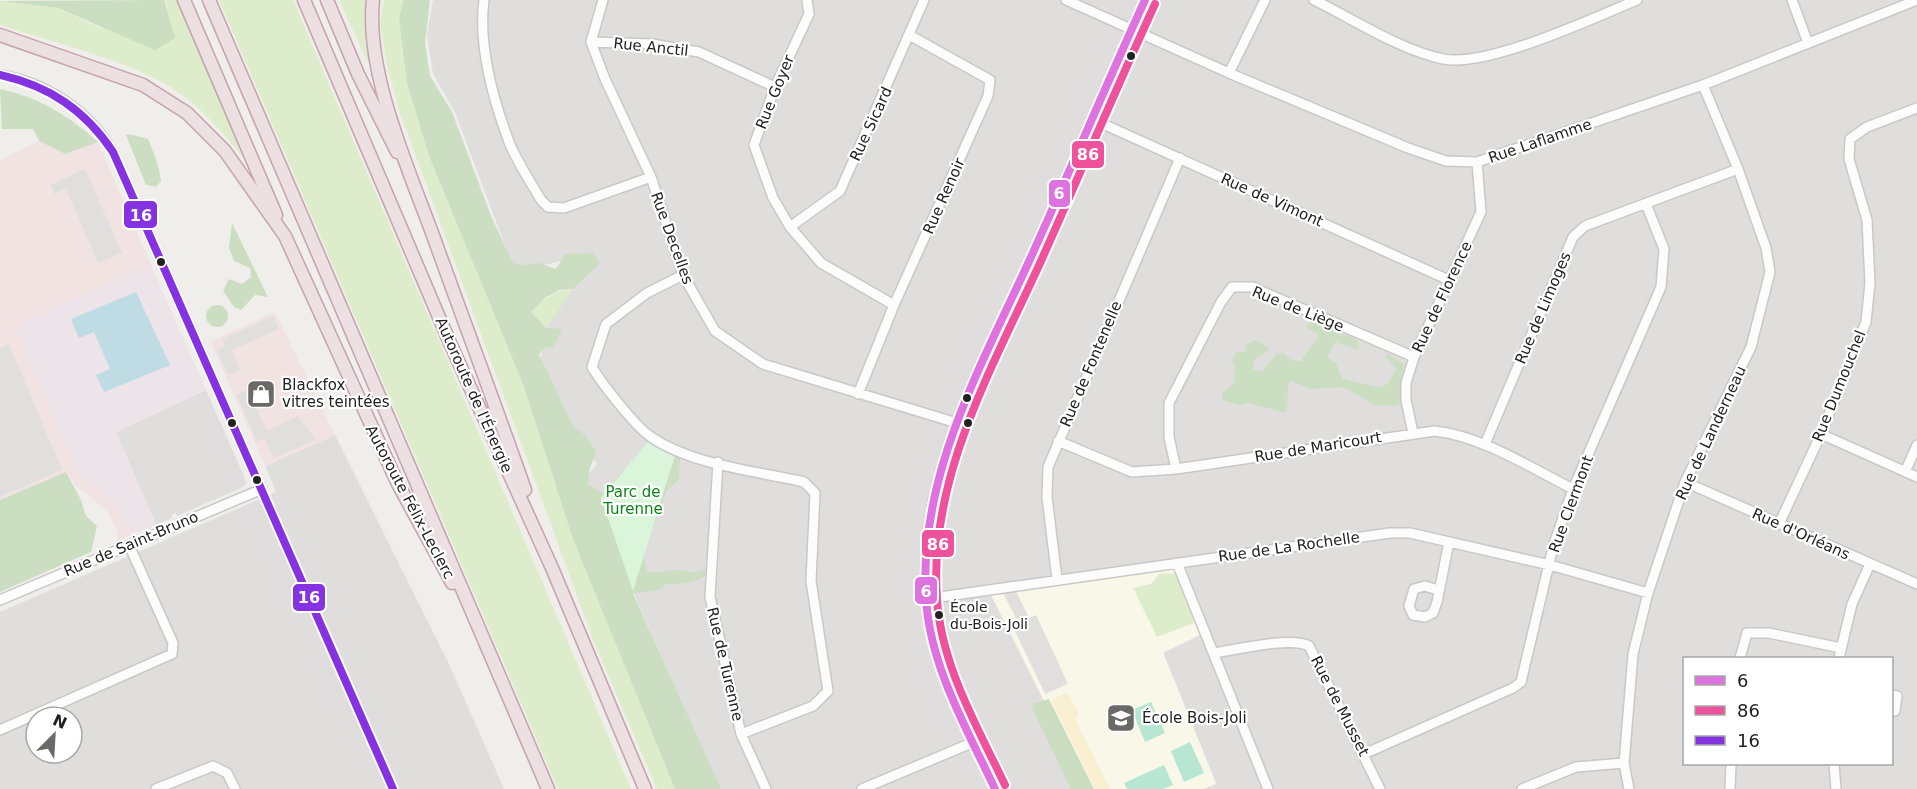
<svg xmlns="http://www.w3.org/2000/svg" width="1917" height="789" viewBox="0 0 1917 789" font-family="'DejaVu Sans',sans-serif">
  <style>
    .residential { fill: #dfdedc; fill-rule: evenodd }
    .commercial { fill: #f1e3e1 }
    .industrial { fill: #ede4e9 }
    .education { fill: #f8f7e8 }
    .grass { fill: #ddeccb }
    .forest { fill: #cbdec1 }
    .sand { fill: #f8f0d0 }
    .park { fill: #daf5da }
    .pitch { fill: #b7e6d2 }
    .parking { fill: #e0dfde }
    .water { fill: #bfdbe3 }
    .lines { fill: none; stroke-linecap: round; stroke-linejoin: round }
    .minor-casing { stroke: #c9c8c7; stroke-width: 12 }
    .highway-casing { stroke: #c5a2ac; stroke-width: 15 }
    .minor { stroke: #fdfcfc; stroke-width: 9 }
    .highway { stroke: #ece0e2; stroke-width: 12 }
    .bus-1-casing { stroke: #fff; stroke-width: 12 }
    .bus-2-casing { stroke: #fff; stroke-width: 12 }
    .bus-3-casing { stroke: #fff; stroke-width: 12 }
    .bus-1 { stroke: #de72de; stroke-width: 8 }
    .bus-2 { stroke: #ef529d; stroke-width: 8 }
    .bus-3 { stroke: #8533e1; stroke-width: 8 }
    .bus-dot { fill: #222; stroke: #fff; stroke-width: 2 }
    .labels { text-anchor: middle; stroke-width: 4.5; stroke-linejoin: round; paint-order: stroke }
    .bus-label { font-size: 14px; fill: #222; stroke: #fff; text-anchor: start }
    .street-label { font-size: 15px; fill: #222; stroke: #fff }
    .poi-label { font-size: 15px; fill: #222; stroke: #fff; text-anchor: start }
    .park-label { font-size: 15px; fill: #0c8416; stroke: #fff }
    .line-badge { stroke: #fff; stroke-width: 2 }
    .badge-label { font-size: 16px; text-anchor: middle; font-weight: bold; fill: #fff }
  </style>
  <rect width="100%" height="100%" fill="#f0eeeb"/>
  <path class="residential" d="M433,0H1917V789H1203L1216,783L1163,652L1177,563L1088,789H720L633,591L652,437L601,498L583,480L597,464L572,430L540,363L546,328L568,294L600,264L594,253L515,272L455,112L433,74L427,34ZM1684,658H1892V764H1684Z
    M206,390L247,483L243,487L177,516L176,513L171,515L172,518L156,525L116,432Z
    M335,435L450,666L504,789H0V612L276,492L265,466ZM36,717H72V753H36Z"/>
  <path class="commercial" d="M39,141L65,154L98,142L151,265L24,321L17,331L75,466L83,477L113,500L128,529L136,533L116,541L118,534L108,512L75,485L66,472L0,500V160Z
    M275,312L335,435L265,466L210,341Z"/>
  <path class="industrial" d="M151,265L206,390L116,432L156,525L136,533L128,529L113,500L83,477L75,466L17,331L24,321Z"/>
  <path class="education" d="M1177,563L1202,634L1163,653L1216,784L1203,789H1088L988,589Z"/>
  <path class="grass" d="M164,0H177L244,154L241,155C221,130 199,105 172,88C128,60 51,42 0,25V1L57,8L99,27L168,7Z
    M219,0H293L631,789H558Z
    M339,0H367L365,33L370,62L368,63Z
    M384,0H403L399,19L407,83L429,156L523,384L573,539L675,789H657L594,642L400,113L387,65L380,23Z
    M573,289L546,328L531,312C544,299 554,290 573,289Z
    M1177,573L1194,623L1157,637L1133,588L1151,584L1159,574Z"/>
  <path class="forest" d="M164,0L175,38L155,50L58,8L0,1Z
    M403,0H430L425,44L430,76L452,112L491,216L513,263L522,265L539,263L556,269L565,254L594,253L600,264L573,289L559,290L546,297L531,312L546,328L562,329L554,347H546L539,354L573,426L586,436L596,451L589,471L588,485L604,493L646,445H656L680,458L679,480L667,490L643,554L647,571C662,574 663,571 676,570C689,570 687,575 704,570L708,573C698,584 680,584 666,584L660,590L633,593L721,789H675L573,539L523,384L429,156L407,83L399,19Z
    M0,89C39,97 69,116 98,142L65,154L39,141L33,129H2Z
    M129,134L148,139C154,154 159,164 161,181L156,187L146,185L126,135Z
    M232,223L268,297L255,295L241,310L234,307L223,291L229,279L242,284L251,277L250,268L234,261L229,248Z
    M206 316a11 11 0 1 1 22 0a11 11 0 1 1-22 0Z
    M1310,321L1358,340L1359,350L1335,342L1327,357L1336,363L1342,379L1378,387L1386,385L1397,369L1385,357L1388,354L1404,365L1400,385V404L1396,406L1375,405L1343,387L1312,389L1290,381C1285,391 1290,402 1286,413L1248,403L1241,405L1222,400V394L1234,383L1235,368L1232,360L1237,352H1245L1246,344L1255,340L1270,349L1254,360L1253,370L1262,371L1277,353H1284L1291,360L1301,362C1305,351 1313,348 1319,334L1306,328Z
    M66,472L81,500L86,516L97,526L91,552L0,592V500Z
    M1049,699L1094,789H1071L1033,710L1032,704Z"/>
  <path class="sand" d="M1068,693L1079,714L1075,719L1110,789H1095L1051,700Z"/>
  <path class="park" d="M652,437L677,449L633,591L601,498Z"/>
  <path class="pitch" d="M1151,702L1165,733L1145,742L1132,710Z
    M1190,742L1204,773L1184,782L1171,751Z
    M1164,765L1173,785L1163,789H1127L1124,783Z"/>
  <path class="parking" d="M85,169L122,253L98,263L66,189L54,194L50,185Z
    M273,316L279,329L232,350L240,370L228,375L217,350L225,346L222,339Z
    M9,344L62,470L0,497V348Z
    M248,389L267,431L298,416L316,440L274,458L265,439L257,442L237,395Z
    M1013,585L1029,618L1036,615L1068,684L1045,694L1012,625L1018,622L1000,587Z"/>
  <path class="water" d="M136,292L170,365L104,392L96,375L110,369L94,332L79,338L71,319Z"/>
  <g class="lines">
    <g class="minor-casing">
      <path id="minor" d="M484,0C478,45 493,99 509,142C517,162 530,181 541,200L548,207L564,208L651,177
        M603,0L591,42L605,79L651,177L683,275L715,331L763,364L957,423
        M807,0L809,14L775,87L754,145L773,198L790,227L821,263L894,305
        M1066,0L1229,73L1408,148L1446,161L1477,162L1703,85L1917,0
        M1314,0C1353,19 1400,50 1443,59C1487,68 1593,18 1637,0
        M1792,0L1808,43
        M591,42L652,44L699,52L775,87
        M1229,73L1265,0
        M0,75C47,83 89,111 113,152L393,789
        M1092,119L1451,281
        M790,227L840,191L924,0
        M683,275L647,293L606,324L592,367C602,384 635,426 651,437C692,465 756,471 804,482L815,493L811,581L828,691L813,706L741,734
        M858,394L894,305L988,96L990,80L911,36
        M1413,433L1406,400V383L1414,357L1481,212L1477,162
        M1821,434L1917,477
        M1058,441L1132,472L1176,469L1435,431C1484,437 1529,467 1573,489
        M1485,444L1573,237L1585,226L1738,169
        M718,462L710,597L741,734L766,789
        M1176,469L1169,437V403L1221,302L1232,287H1252L1414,357
        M1905,472L1917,445
        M1685,482L1917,584
        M1779,524L1821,434L1866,322L1870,283L1867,220L1849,159L1850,139L1867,127L1917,108
        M1177,563L1268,789
        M1057,579L1047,497L1048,467L1180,158
        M1438,590L1425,586L1414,589L1409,606L1413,615L1425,617L1433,613L1437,602L1449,542
        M926,599L1390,533H1410L1550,565L1648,593
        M0,600L262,489
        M1214,653C1235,650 1292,636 1309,646L1380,789
        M1740,658L1747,633H1769L1841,648
        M1839,658L1852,604L1870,564
        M1892,695L1897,696L1895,711L1892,710
        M0,730L172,654L173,643L129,545
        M1364,754L1513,688L1521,682L1553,547L1573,489L1661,287L1664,249L1646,204
        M1834,764L1836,789
        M156,789L213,766L227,773L235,789
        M862,789L974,742
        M995,789C968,728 931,666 926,599C917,476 982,365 1031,257C1069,171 1106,85 1145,0
        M1522,789L1576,767L1624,763
        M1629,789L1624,763L1633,654L1648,593L1685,482L1751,347L1770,272L1766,248L1738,169L1703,85
        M1730,789L1731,764"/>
    </g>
    <g class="highway-casing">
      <path id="highway" d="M184,0L276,215
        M209,0L548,789
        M304,0L450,343L552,568L645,789
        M327,0L358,74L397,152
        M373,0C365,74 410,172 435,241C465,324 496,407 525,490
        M0,35L143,85L187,113L225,151L285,236L398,484L452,583"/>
    </g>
    <use href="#minor" class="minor"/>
    <use href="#highway" class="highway"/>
    <g class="bus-1-casing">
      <path id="bus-1" d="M995,789C967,729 930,666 926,599C918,475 982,365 1031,257C1070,171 1106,85 1145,0"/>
    </g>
    <g class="bus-2-casing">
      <path id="bus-2" d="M1005,785C977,726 941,665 937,599C928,477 993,367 1041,261C1079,176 1116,89 1155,4"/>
    </g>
    <g class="bus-3-casing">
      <path id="bus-3" d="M0,75C49,86 85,110 113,152L393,789"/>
    </g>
    <use href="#bus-1" class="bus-1"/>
    <use href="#bus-2" class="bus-2"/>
    <use href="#bus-3" class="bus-3"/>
  </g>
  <defs>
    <g id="shop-square" transform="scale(1.5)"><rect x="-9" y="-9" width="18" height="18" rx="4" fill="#6a6968" stroke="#fff"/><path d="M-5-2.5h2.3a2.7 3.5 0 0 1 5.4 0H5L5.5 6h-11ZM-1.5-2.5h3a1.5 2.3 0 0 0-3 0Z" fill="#fff"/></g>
    <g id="school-square" transform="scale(1.5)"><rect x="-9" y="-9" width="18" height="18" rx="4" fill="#6a6968" stroke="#fff"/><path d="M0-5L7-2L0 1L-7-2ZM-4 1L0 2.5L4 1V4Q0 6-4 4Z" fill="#fff"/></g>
  </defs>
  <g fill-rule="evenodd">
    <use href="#shop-square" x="261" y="394"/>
    <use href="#school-square" x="1121" y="718"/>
  </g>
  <g class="bus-dot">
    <circle cx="1131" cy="56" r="5"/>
    <circle cx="161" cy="262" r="5"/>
    <circle cx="967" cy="398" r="5"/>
    <circle cx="232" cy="423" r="5"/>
    <circle cx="968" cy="423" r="5"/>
    <circle cx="257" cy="480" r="5"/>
    <circle cx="939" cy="615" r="5"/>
  </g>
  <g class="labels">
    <g class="bus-label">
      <text x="950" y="612">École<tspan x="950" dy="17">du-Bois-Joli</tspan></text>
    </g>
    <g class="street-label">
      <text transform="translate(651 47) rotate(6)" y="5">Rue Anctil</text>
      <text transform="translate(775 92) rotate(-68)" y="5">Rue Goyer</text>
      <text transform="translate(871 124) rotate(-65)" y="5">Rue Sicard</text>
      <text transform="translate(1540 141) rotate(-19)" y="5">Rue Laflamme</text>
      <text transform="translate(944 196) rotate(-66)" y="5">Rue Renoir</text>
      <text transform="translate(1272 200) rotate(24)" y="5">Rue de Vimont</text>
      <text transform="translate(672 238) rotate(70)" y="5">Rue Decelles</text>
      <text transform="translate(1442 297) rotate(-65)" y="5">Rue de Florence</text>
      <text transform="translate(1543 308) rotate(-67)" y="5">Rue de Limoges</text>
      <text transform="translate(1298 309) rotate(22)" y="5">Rue de Liège</text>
      <text transform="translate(1091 364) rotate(-67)" y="5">Rue de Fontenelle</text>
      <text transform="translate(1839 386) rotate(-68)" y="5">Rue Dumouchel</text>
      <text transform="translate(474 395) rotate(66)" y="5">Autoroute de l'Énergie</text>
      <text transform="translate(1711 433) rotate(-65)" y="5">Rue de Landerneau</text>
      <text transform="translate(1318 447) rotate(-9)" y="5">Rue de Maricourt</text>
      <text transform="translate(410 502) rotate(62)" y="5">Autoroute Félix-Leclerc</text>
      <text transform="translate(1571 504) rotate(-70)" y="5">Rue Clermont</text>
      <text transform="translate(1801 534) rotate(24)" y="5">Rue d'Orléans</text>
      <text transform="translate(131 544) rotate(-23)" y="5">Rue de Saint-Bruno</text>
      <text transform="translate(1289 547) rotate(-8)" y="5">Rue de La Rochelle</text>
      <text transform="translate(725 664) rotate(77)" y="5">Rue de Turenne</text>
      <text transform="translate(1340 706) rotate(63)" y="5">Rue de Musset</text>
    </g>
    <g class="poi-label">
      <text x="282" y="390">Blackfox<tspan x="282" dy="17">vitres teintées</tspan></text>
      <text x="1142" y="723">École Bois-Joli</text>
    </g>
    <g class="park-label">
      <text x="633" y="497">Parc de<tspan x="633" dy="17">Turenne</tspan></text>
    </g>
  </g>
  <g class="line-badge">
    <rect x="1071" y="140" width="34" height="29" rx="6" fill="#ef529d"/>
    <rect x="1048" y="179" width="23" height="29" rx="6" fill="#de72de"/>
    <rect x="123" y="200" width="35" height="29" rx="6" fill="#8533e1"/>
    <rect x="921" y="529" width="34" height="29" rx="6" fill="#ef529d"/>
    <rect x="914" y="576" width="24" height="29" rx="6" fill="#de72de"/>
    <rect x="292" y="583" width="34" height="29" rx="6" fill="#8533e1"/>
  </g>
  <g class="badge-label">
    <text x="1088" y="160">86</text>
    <text x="1059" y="199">6</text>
    <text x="141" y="221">16</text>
    <text x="938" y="550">86</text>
    <text x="926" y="597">6</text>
    <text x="309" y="603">16</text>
  </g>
  <rect x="1683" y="657" width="210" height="108" fill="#ffffff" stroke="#a7a7a7" stroke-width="1.5"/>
  <rect x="1695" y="676" width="30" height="9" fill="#de72de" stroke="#a7a7a7" stroke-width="1.5"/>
  <text x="1737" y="687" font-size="18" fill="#222222">6</text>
  <rect x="1695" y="706" width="30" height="9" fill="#ef529d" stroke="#a7a7a7" stroke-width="1.5"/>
  <text x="1737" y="717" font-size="18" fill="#222222">86</text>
  <rect x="1695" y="736" width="30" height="9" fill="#8533e1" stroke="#a7a7a7" stroke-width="1.5"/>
  <text x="1737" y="747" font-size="18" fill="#222222">16</text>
  <g transform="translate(54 735) rotate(24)"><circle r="28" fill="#ffffff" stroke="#a7a7a7" stroke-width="1.5"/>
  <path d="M0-4.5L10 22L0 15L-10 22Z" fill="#6a6968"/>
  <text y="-9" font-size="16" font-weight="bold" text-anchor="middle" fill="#222222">N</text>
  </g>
</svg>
